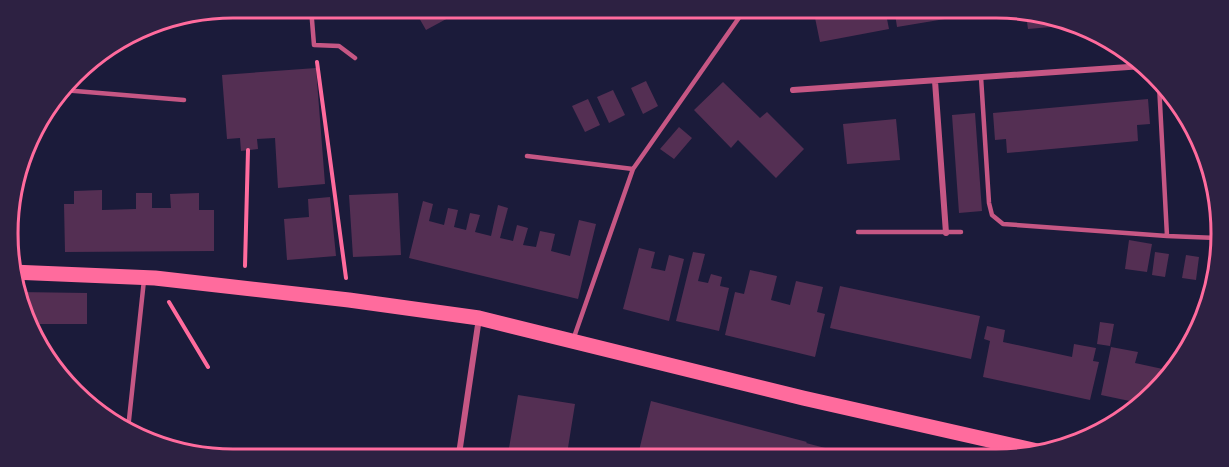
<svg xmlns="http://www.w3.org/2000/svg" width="1229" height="467" viewBox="0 0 1229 467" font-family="'PT Sans Narrow',sans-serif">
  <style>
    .building { fill: #542f53 }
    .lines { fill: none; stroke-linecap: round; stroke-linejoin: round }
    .path { stroke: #ff6b9d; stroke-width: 4 }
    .service { stroke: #c65784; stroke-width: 4.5 }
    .minor { stroke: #c65784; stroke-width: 6 }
    .primary { stroke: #ff6b9d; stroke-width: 15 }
    .rim { fill: none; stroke: #ff6b9d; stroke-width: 3 }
  </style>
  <rect width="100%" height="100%" fill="#1b1b3a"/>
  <path class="building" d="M231,8H254V17L231,18Z
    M277,8H295V16H277Z
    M414,9L446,10L450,17L426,30Z
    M207,12V17L178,18V17Z
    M814,13L886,14L889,29L820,42Z
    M895,14H963V16L897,27Z
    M1026,15H1054L1074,25L1028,29Z
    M316,68L325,184L278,188L275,138L257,139L258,149L241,151L240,138L227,139L222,75Z
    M646,81L658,106L643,114L631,88Z
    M723,82L760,118L767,112L804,149L776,178L738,140L731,148L694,110Z
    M613,90L625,115L609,123L597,97Z
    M588,99L600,125L585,132L572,106Z
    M1148,99L1150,124L1137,125L1138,141L1007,153L1006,139L995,140L993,113Z
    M975,113L982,211L959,213L952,115Z
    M896,119L900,160L847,164L843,124Z
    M679,127L692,138L674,159L660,149Z
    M102,190V210L136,209V193H152V208H171L170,194L199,193V210H214V251L65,252L64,204H74V191Z
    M398,193L401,255L353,257L349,195Z
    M330,197L336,256L287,260L284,219L309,217L308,199Z
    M423,201L433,204L429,221L444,225L448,208L458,210L454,227L466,230L470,213L480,215L475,232L491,236L498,205L508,208L500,238L513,241L517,225L528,228L523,245L536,247L540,231L555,234L551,251L570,256L579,220L596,224L578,299L409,258Z
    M10,219H19L20,249H11Z
    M1129,240L1152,244L1147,272L1125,269Z
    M639,248L655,252L651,268L665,271L669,255L684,259L669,321L623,309Z
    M693,252L705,254L698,281L708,283L711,274L722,277L720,286L729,288L719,331L676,321Z
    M1155,252L1169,254L1165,277L1152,275Z
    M1186,255L1199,257L1196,280L1182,278Z
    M750,270L777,276L771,300L790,305L796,281L823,287L817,312L825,314L815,357L725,335L735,292L744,294Z
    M840,286L980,316L971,359L830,328Z
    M18,292L87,293V324H31Z
    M1100,322L1114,324L1110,346L1097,344Z
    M987,326L1005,330L1003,342L1072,357L1074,344L1096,348L1093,361L1099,362L1090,400L983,377L990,341L984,339Z
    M1111,347L1138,352L1135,363L1172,371L1144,404L1101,395Z
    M518,395L575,404L567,454H508Z
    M651,401L807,442L806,443L829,449L827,456L683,455L675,453L674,455H638Z"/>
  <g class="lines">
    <path class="path" d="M317,62L346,278
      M245,266L248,150
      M169,302L208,367"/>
    <path class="service" d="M311,8L314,45L339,46L355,58
      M981,77L989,203L992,215L1003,224L1167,236L1159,84
      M63,90L184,100
      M527,156L633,169
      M28,161L29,147
      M858,232H961
      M1167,236L1217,238
      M573,340L633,169L743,12
      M128,429L144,280"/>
    <path class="minor" d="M935,81L946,233
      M793,90L1143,66
      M459,454L479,318"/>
    <path class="primary" d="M12,272L155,278L349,300L479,318L803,398L1042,452"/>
  </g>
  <path d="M0 0H1229V467H0ZM233 18H996A215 215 0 0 1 1211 233V234A215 215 0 0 1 996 449H233A215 215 0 0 1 18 234V233A215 215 0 0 1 233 18Z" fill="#2d2142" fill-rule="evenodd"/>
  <path class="rim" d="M233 18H996A215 215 0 0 1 1211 233V234A215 215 0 0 1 996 449H233A215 215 0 0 1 18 234V233A215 215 0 0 1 233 18Z"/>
</svg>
